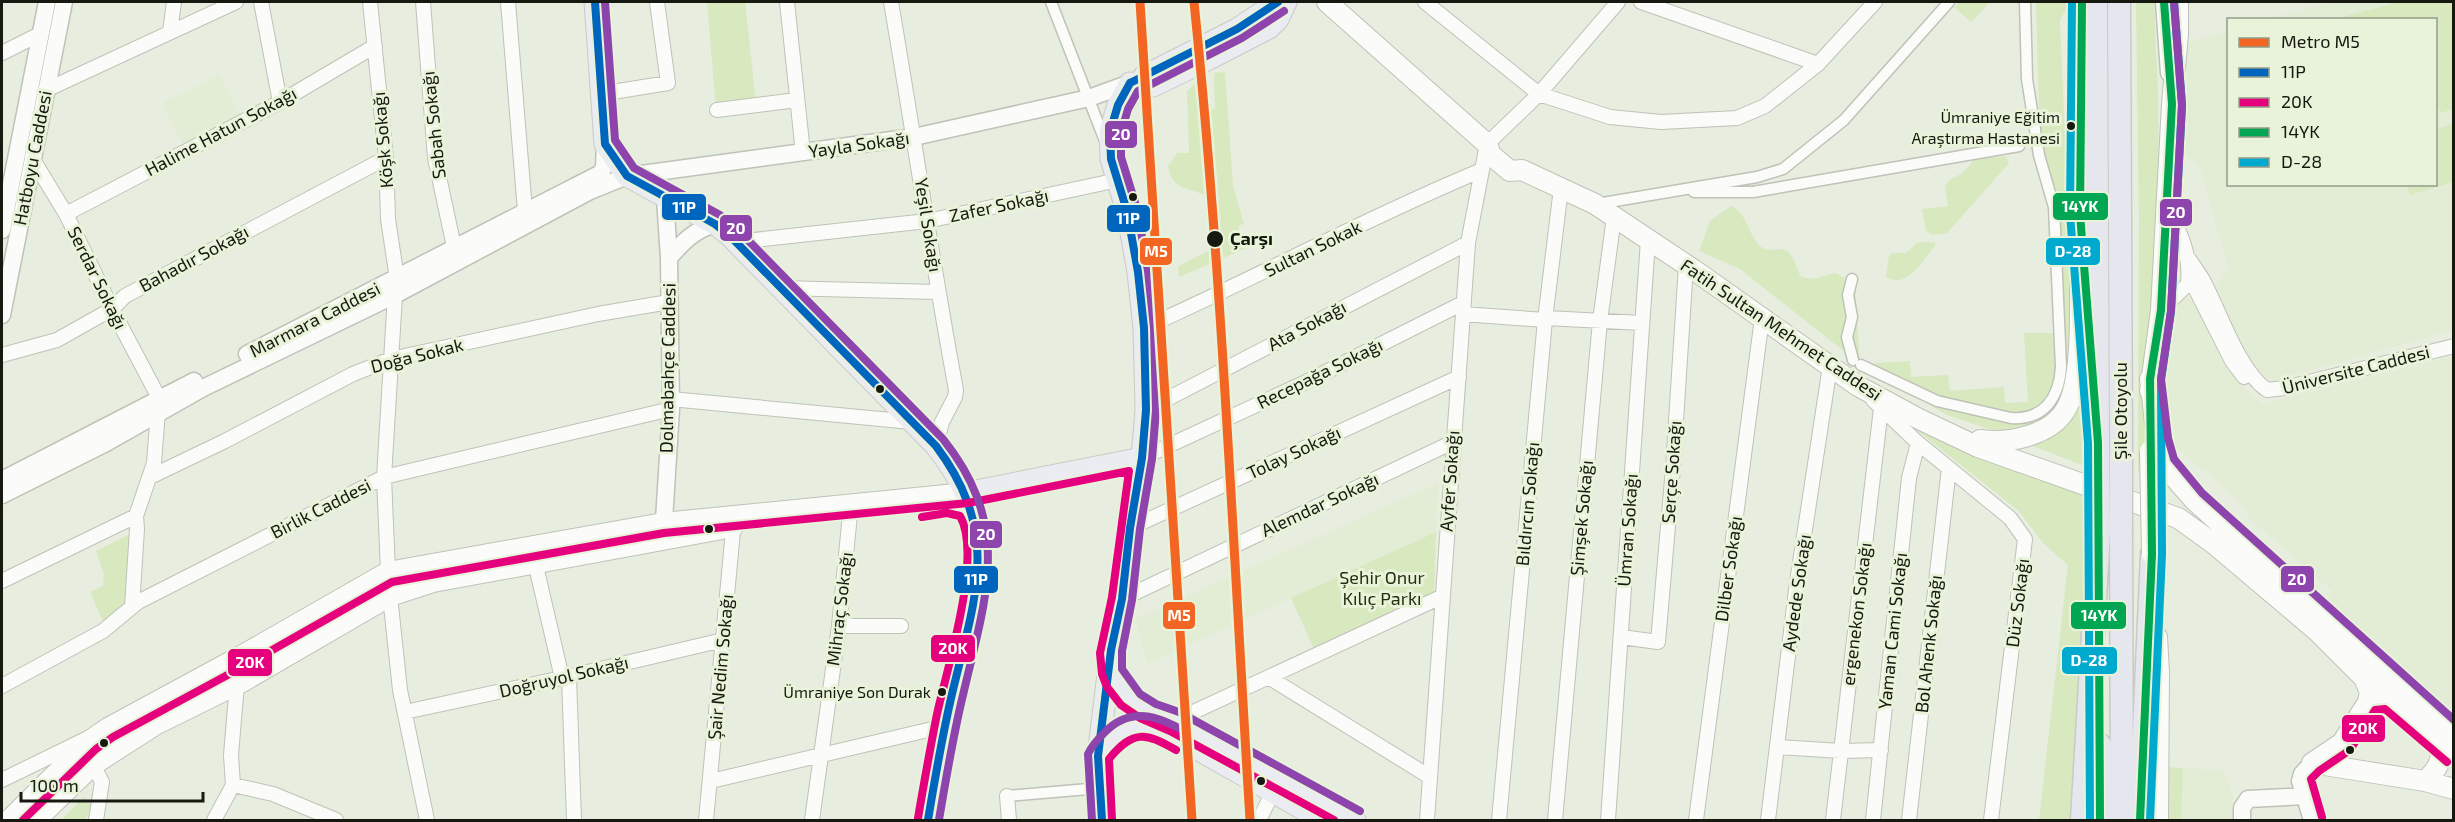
<svg xmlns="http://www.w3.org/2000/svg" width="2455" height="822" viewBox="0 0 2455 822" font-family="'Exo 2',sans-serif">
  <style>
    .built { fill: #e3edd5 }
    .green { fill: #d8e8bf }
    .lines { fill: none; stroke-linecap: round; stroke-linejoin: round }
    .pedestrian-casing { stroke: #bec2b7; stroke-width: 13 }
    .minor-casing { stroke: #bec2b7; stroke-width: 16 }
    .tertiary-casing { stroke: #bec2b7; stroke-width: 19 }
    .secondary-casing { stroke: #bec2b7; stroke-width: 22 }
    .primary-casing { stroke: #c8cbc4; stroke-width: 23 }
    .trunk-casing { stroke: #c8cbc4; stroke-width: 25 }
    .pedestrian { stroke: #fbfcfa; stroke-width: 10 }
    .minor { stroke: #fbfcfa; stroke-width: 14 }
    .tertiary { stroke: #fbfcfa; stroke-width: 16 }
    .secondary { stroke: #fbfcfa; stroke-width: 20 }
    .primary { stroke: #ebecf1; stroke-width: 21 }
    .trunk { stroke: #e6e6ee; stroke-width: 22 }
    .secondary-bridge-casing { stroke: #bec2b7; stroke-width: 22; stroke-linecap: butt }
    .trunk-bridge-casing { stroke: #c8cbc4; stroke-width: 25; stroke-linecap: butt }
    .secondary-bridge { stroke: #fbfcfa; stroke-width: 20 }
    .trunk-bridge { stroke: #e6e6ee; stroke-width: 22 }
    .bus-1-casing { stroke: #e8f3d9; stroke-width: 12 }
    .bus-2-casing { stroke: #e8f3d9; stroke-width: 12 }
    .bus-3-casing { stroke: #e8f3d9; stroke-width: 12 }
    .bus-4-casing { stroke: #e8f3d9; stroke-width: 12 }
    .bus-5-casing { stroke: #e8f3d9; stroke-width: 12 }
    .bus-1 { stroke: #0065bd; stroke-width: 8 }
    .bus-2 { stroke: #e5007d; stroke-width: 8 }
    .bus-3 { stroke: #00a651; stroke-width: 8 }
    .bus-4 { stroke: #00a9ce; stroke-width: 8 }
    .bus-5 { stroke: #8e44ad; stroke-width: 8 }
    .metro-1-casing { stroke: #e8f3d9; stroke-width: 14 }
    .metro-1 { stroke: #f26522; stroke-width: 9 }
    .bus-dot { fill: #161910; stroke: #e8f3d9; stroke-width: 2 }
    .labels { text-anchor: middle; stroke-width: 6; stroke-linejoin: round; paint-order: stroke }
    .bus-label { font-size: 16px; fill: #161910; stroke: #e8f3d9; text-anchor: end }
    .street-label { font-size: 18px; fill: #161910; stroke: #e8f3d9 }
    .stop-label { font-size: 18px; font-weight: bold; fill: #161910; stroke: #e8f3d9; text-anchor: start }
    .park-label { font-size: 18px; fill: #263011; stroke: #e8f3d9 }
    .line-badge { stroke: #e8f3d9; stroke-width: 2 }
    .badge-label { font-size: 16px; text-anchor: middle; font-weight: bold; fill: #fff }
  </style>
  <rect width="100%" height="100%" fill="#e7eddf"/>
  <path class="built" d="M2332,2H2453V330L2273,381L2260,372L2243,350L2214,292L2228,267L2200,168L2186,154L2187,42L2228,31V184H2436V20L2268,19Z
    M220,75L242,119L184,147L162,103Z
    M2196,296L2227,361L2244,387L2262,404L2453,356V718L2318,608L2333,592L2247,516L2245,508L2207,471L2202,470L2165,436L2164,379L2170,316L2179,301Z
    M1438,483L1436,532L1147,664L1135,619Z
    M2183,768L2223,770L2233,794L2232,820H2181Z"/>
  <path class="green" d="M707,2H745L756,103L716,108Z
    M1959,2H1990L1971,22L1954,7Z
    M2036,2H2070L2060,20L2066,166L2073,218L2069,374L2060,402L2043,419L2026,429L2001,433L1947,415L1860,364L1740,269L1699,251L1710,221L1731,206C1747,214 1747,231 1758,244C1767,255 1779,245 1788,252C1794,257 1797,270 1801,277L1814,279L1835,273L1849,280L1855,288L1860,364L1910,361L1911,377L1948,375L1950,391L2004,387L2005,403L2028,402L2024,333H2056L2055,197L2040,146Z
    M2136,2H2154L2158,95L2159,183L2156,298L2144,376L2146,472H2138L2139,219Z
    M2399,2H2453V109L2440,113L2436,97V20L2335,19Z
    M1225,72L1233,185L1244,224L1238,226L1247,248L1179,277L1178,266L1209,251L1216,244L1214,207L1209,197C1191,187 1172,192 1168,166L1177,153H1189L1187,91L1203,76L1206,109H1215L1214,73Z
    M2453,124V182L2410,195L2407,185L2436,184V129Z
    M2006,156L2009,163L1947,233L1933,235L1926,231L1922,209L1948,206L1945,186C1953,173 1963,179 1973,160Z
    M1925,242L1935,243V246C1923,260 1907,290 1886,277L1889,256L1892,253H1906L1917,243Z
    M2086,378L2085,466L2031,445L2075,405Z
    M1904,420L2086,497L2087,584L2075,820H2039L2068,565L2043,543L2019,511Z
    M1436,532L1434,596L1315,651L1291,598Z
    M132,533L125,603L104,624L90,592L103,586L104,574L96,551Z
    M2167,767L2183,768L2181,820H2166Z
    M84,797L91,805L86,820H61Z"/>
  <g class="lines">
    <g class="pedestrian-casing">
      <path id="pedestrian" d="M1051,2L1105,141
        M1694,192H1753L2019,146
        M1597,204L1757,177L1783,169L1844,120L1949,2
        M1852,279L1848,295L1852,317L1847,337L1853,360
        M1861,365L1937,401L2011,418C2044,420 2059,398 2061,367L2054,207L2039,155L2027,79L2025,2
        M1007,796L1100,788"/>
    </g>
    <g class="minor-casing">
      <path id="minor" d="M261,2L280,102
        M370,2L386,158L388,219L397,279
        M423,2L435,158L454,247
        M508,2L525,211
        M787,2L803,153
        M891,2C913,131 932,261 956,390L955,397L942,422L936,446
        M1425,2L1539,94L1610,117L1661,122L1737,118L1765,106L1818,64L1875,2
        M1641,2L1818,64
        M170,32L174,2
        M2,53L40,34
        M46,90L236,2
        M600,94L668,83L657,2
        M717,110L797,100
        M32,158L66,214L112,309L159,398L154,463L136,516L137,529L132,607
        M66,214L280,102L375,46
        M736,242L927,221L1118,180
        M2189,259C2194,267 2200,274 2204,282C2220,312 2239,371 2267,390L2285,388L2454,346
        M2188,284H2193L2232,361L2244,377
        M781,288L938,292
        M2161,310L2188,284C2191,255 2181,234 2168,209
        M1463,314L1545,320
        M1546,318L1642,323
        M1144,328C1257,277 1367,218 1482,170
        M2,355L57,340L112,309L125,296L386,158
        M671,399L912,422
        M1873,400L1918,443L2010,518L2025,539L1991,820
        M1146,410L1468,243
        M1142,458L1306,382L1463,303
        M150,477L225,441L353,374L391,359L598,314L669,302
        M1130,528L1459,377
        M535,562L562,678
        M388,572L384,477L395,295
        M2,581L136,516
        M390,596L400,690L427,820
        M1122,599L1453,442
        M839,626H901
        M1621,637L1658,642L1673,468L1686,265
        M569,677L574,820
        M1270,678L1430,777
        M2,686L103,631L138,602L384,477L671,409
        M405,712L562,678L723,640
        M1174,721L1441,597
        M1777,747L1841,751L1881,750
        M93,765L102,782L96,820
        M2,780L86,739
        M711,781L945,726
        M233,785L273,794L336,820
        M1007,796L1009,820
        M214,820L233,785L231,755L237,684
        M706,820L734,520
        M812,820L839,626L851,504
        M1259,820L1272,794
        M1427,820L1468,243L1487,144L1539,94L1618,2
        M1499,820L1545,320L1561,188
        M1555,820L1600,321L1614,217
        M1608,820L1648,240
        M1696,820L1762,318
        M1768,820L1797,582L1830,366
        M1833,820L1881,408
        M1873,820L1909,478L1918,443
        M1909,820L1949,468"/>
    </g>
    <g class="tertiary-casing">
      <path id="tertiary" d="M2164,2L2169,73
        M2080,214L2082,2
        M2,230L47,2
        M669,258C683,242 694,230 715,224
        M2,315L64,2
        M247,354L601,173L604,167L605,144
        M2,480L194,381
        M2,495L106,443L203,388L395,295L590,191L627,176L914,137L1089,98L1130,83
        M663,536L671,409L669,258L665,198
        M2312,763L2302,774L2300,781L2312,820
        M2242,820V808L2248,799L2305,796"/>
    </g>
    <g class="secondary-casing">
      <path id="secondary" d="M1327,2L1487,144L1491,155L1510,171L1522,170L1595,204L1694,270L1858,386L1919,419L1978,447L2178,518L2213,543L2317,631L2364,678L2454,754
        M2150,379C2154,406 2154,438 2165,463C2171,476 2185,489 2194,500L2454,735
        M2150,391L2161,310L2172,104L2178,34V2
        M1980,440C2007,444 2051,436 2066,409C2085,378 2079,289 2080,250
        M2157,637L2159,672L2158,820
        M2312,763L2425,781L2454,789
        M2312,763L2342,743L2368,702L2370,692L2364,678
        M2425,781C2437,770 2443,761 2440,745
        M9,820L89,741L108,728L241,656L388,572L663,523L966,493
        M36,820L93,765L155,725L242,682L390,596L433,582L733,527"/>
    </g>
    <g class="primary-casing">
      <path id="primary" d="M595,2L605,144L627,176L715,224L729,235L936,446C957,473 973,501 977,536C984,586 963,646 952,694C942,736 935,778 928,820
        M1144,76L1237,29L1278,2
        M1130,83L1153,86L1207,60L1269,28L1278,19L1286,2
        M966,493L1142,458
        M1112,662C1114,696 1145,712 1174,721L1355,820
        M1098,756C1117,731 1131,719 1162,729L1322,820
        M1102,820L1098,756L1111,650L1122,599L1130,528L1142,458L1146,410L1144,328L1138,272L1127,211L1111,159L1110,132L1118,105L1130,83"/>
    </g>
    <g class="trunk-casing">
      <path id="trunk" d="M2096,2L2098,443
        M2119,2L2121,444
        M2080,214L2084,265
        M2121,532L2122,820
        M2100,745V820
        M2082,820L2099,531
        M2140,820L2152,554"/>
    </g>
    <use href="#pedestrian" class="pedestrian"/>
    <use href="#minor" class="minor"/>
    <use href="#tertiary" class="tertiary"/>
    <use href="#secondary" class="secondary"/>
    <use href="#primary" class="primary"/>
    <use href="#trunk" class="trunk"/>
    <g class="secondary-bridge-casing">
      <path id="secondary-bridge" d="M2150,451L2152,554"/>
    </g>
    <g class="trunk-bridge-casing">
      <path id="trunk-bridge" d="M2098,443L2099,531
        M2121,532V444"/>
    </g>
    <use href="#secondary-bridge" class="secondary-bridge"/>
    <use href="#trunk-bridge" class="trunk-bridge"/>
    <g class="bus-1-casing">
      <path id="bus-1" d="M595,2L605,144L627,176L715,224L729,235L936,446C1002,534 975,597 952,694C942,736 935,778 928,820
        M1130,83L1237,29L1278,2
        M1102,820L1098,756L1111,650L1122,599L1130,528L1142,458L1146,410L1144,328L1138,272L1127,211L1111,159L1110,132L1118,105L1130,83"/>
    </g>
    <g class="bus-2-casing">
      <path id="bus-2" d="M2322,817L2311,779L2319,771L2350,750L2375,710L2385,709L2447,762
        M918,818C924,783 930,749 937,714C947,668 983,556 960,516L947,513L922,517
        M1112,819L1109,759C1133,730 1145,732 1176,750
        M23,820L96,749L113,737L246,665L392,582L664,533L968,503L1129,471L1112,597L1100,653L1102,674L1107,687L1121,705L1140,718L1170,731L1334,820"/>
    </g>
    <g class="bus-3-casing">
      <path id="bus-3" d="M2082,2L2080,214L2098,443L2100,820
        M2140,820L2152,554L2150,379L2161,310L2172,104L2164,2"/>
    </g>
    <g class="bus-4-casing">
      <path id="bus-4" d="M2072,2L2070,214L2088,443L2090,820
        M2150,820L2162,554L2161,380L2171,311L2182,105L2174,2"/>
    </g>
    <g class="bus-5-casing">
      <path id="bus-5" d="M605,2L615,140L634,168L720,215L736,228L943,439C1013,527 986,596 963,695C953,736 946,778 939,820
        M2174,2L2182,105L2171,311L2161,379L2168,438L2174,459L2202,493L2454,720
        M1284,11L1242,38L1138,91L1128,109L1121,133V157L1137,209L1148,271L1154,328L1156,410L1152,459L1140,529L1132,600L1122,651V669L1140,694L1156,704L1179,712L1360,811
        M1092,820L1088,754C1092,745 1099,738 1105,732C1131,706 1158,716 1186,732"/>
    </g>
    <use href="#bus-1" class="bus-1"/>
    <use href="#bus-2" class="bus-2"/>
    <use href="#bus-3" class="bus-3"/>
    <use href="#bus-4" class="bus-4"/>
    <use href="#bus-5" class="bus-5"/>
    <g class="metro-1-casing">
      <path id="metro-1" d="M1140,2L1192,820
        M1194,2C1222,274 1233,547 1250,820"/>
    </g>
    <use href="#metro-1" class="metro-1"/>
  </g>
  <g class="bus-dot">
    <circle cx="2071" cy="126" r="5"/>
    <circle cx="1133" cy="197" r="5"/>
    <circle cx="1215" cy="239" r="9"/>
    <circle cx="880" cy="389" r="5"/>
    <circle cx="709" cy="529" r="5"/>
    <circle cx="942" cy="692" r="5"/>
    <circle cx="104" cy="743" r="5"/>
    <circle cx="2350" cy="750" r="5"/>
    <circle cx="1261" cy="781" r="5"/>
  </g>
  <g class="labels">
    <g class="bus-label">
      <text x="2060" y="123">Ümraniye Eğitim<tspan x="2060" dy="21">Araştırma Hastanesi</tspan></text>
      <text x="931" y="698">Ümraniye Son Durak</text>
    </g>
    <g class="street-label">
      <text transform="translate(434 125) rotate(-96)" y="6">Sabah Sokağı</text>
      <text transform="translate(221 132) rotate(-28)" y="6">Halime Hatun Sokağı</text>
      <text transform="translate(383 140) rotate(-95)" y="6">Köşk Sokağı</text>
      <text transform="translate(859 145) rotate(-8)" y="6">Yayla Sokağı</text>
      <text transform="translate(33 158) rotate(-79)" y="6">Hatboyu Caddesi</text>
      <text transform="translate(999 206) rotate(-12)" y="6">Zafer Sokağı</text>
      <text transform="translate(928 225) rotate(81)" y="6">Yeşil Sokağı</text>
      <text transform="translate(1313 249) rotate(-26)" y="6">Sultan Sokak</text>
      <text transform="translate(194 259) rotate(-28)" y="6">Bahadır Sokağı</text>
      <text transform="translate(97 278) rotate(64)" y="6">Serdar Sokağı</text>
      <text transform="translate(315 320) rotate(-27)" y="6">Marmara Caddesi</text>
      <text transform="translate(1307 326) rotate(-28)" y="6">Ata Sokağı</text>
      <text transform="translate(1781 330) rotate(34)" y="6">Fatih Sultan Mehmet Caddesi</text>
      <text transform="translate(417 356) rotate(-14)" y="6">Doğa Sokak</text>
      <text transform="translate(668 368) rotate(-89)" y="6">Dolmabahçe Caddesi</text>
      <text transform="translate(2356 370) rotate(-14)" y="6">Üniversite Caddesi</text>
      <text transform="translate(1320 374) rotate(-26)" y="6">Recepağa Sokağı</text>
      <text transform="translate(2121 411) rotate(-90)" y="6">Şile Otoyolu</text>
      <text transform="translate(1294 453) rotate(-25)" y="6">Tolay Sokağı</text>
      <text transform="translate(1672 472) rotate(-86)" y="6">Serçe Sokağı</text>
      <text transform="translate(1450 481) rotate(-86)" y="6">Ayfer Sokağı</text>
      <text transform="translate(1528 504) rotate(-85)" y="6">Bıldırcın Sokağı</text>
      <text transform="translate(1320 505) rotate(-25)" y="6">Alemdar Sokağı</text>
      <text transform="translate(321 509) rotate(-27)" y="6">Birlik Caddesi</text>
      <text transform="translate(1582 518) rotate(-85)" y="6">Şimşek Sokağı</text>
      <text transform="translate(1628 530) rotate(-86)" y="6">Ümran Sokağı</text>
      <text transform="translate(1729 569) rotate(-82)" y="6">Dilber Sokağı</text>
      <text transform="translate(1797 593) rotate(-82)" y="6">Aydede Sokağı</text>
      <text transform="translate(2018 603) rotate(-83)" y="6">Düz Sokağı</text>
      <text transform="translate(840 609) rotate(-83)" y="6">Mihraç Sokağı</text>
      <text transform="translate(1857 614) rotate(-83)" y="6">ergenekon Sokağı</text>
      <text transform="translate(1893 631) rotate(-84)" y="6">Yaman Cami Sokağı</text>
      <text transform="translate(1929 644) rotate(-84)" y="6">Bol Ahenk Sokağı</text>
      <text transform="translate(721 667) rotate(-85)" y="6">Şair Nedim Sokağı</text>
      <text transform="translate(564 677) rotate(-13)" y="6">Doğruyol Sokağı</text>
    </g>
    <g class="stop-label">
      <text x="1230" y="245">Çarşı</text>
    </g>
    <g class="park-label">
      <text x="1382" y="584">Şehir Onur<tspan x="1382" dy="21">Kılıç Parkı</tspan></text>
    </g>
  </g>
  <g class="line-badge">
    <rect x="1104" y="120" width="34" height="29" rx="6" fill="#8e44ad"/>
    <rect x="2052" y="192" width="57" height="29" rx="6" fill="#00a651"/>
    <rect x="661" y="193" width="46" height="28" rx="6" fill="#0065bd"/>
    <rect x="2159" y="198" width="34" height="29" rx="6" fill="#8e44ad"/>
    <rect x="1106" y="204" width="45" height="29" rx="6" fill="#0065bd"/>
    <rect x="719" y="214" width="34" height="28" rx="6" fill="#8e44ad"/>
    <rect x="1139" y="237" width="34" height="29" rx="6" fill="#f26522"/>
    <rect x="2045" y="237" width="56" height="29" rx="6" fill="#00a9ce"/>
    <rect x="969" y="520" width="34" height="29" rx="6" fill="#8e44ad"/>
    <rect x="2280" y="565" width="35" height="28" rx="6" fill="#8e44ad"/>
    <rect x="953" y="565" width="46" height="29" rx="6" fill="#0065bd"/>
    <rect x="2070" y="601" width="57" height="29" rx="6" fill="#00a651"/>
    <rect x="1162" y="601" width="34" height="29" rx="6" fill="#f26522"/>
    <rect x="930" y="634" width="46" height="29" rx="6" fill="#e5007d"/>
    <rect x="2061" y="646" width="57" height="29" rx="6" fill="#00a9ce"/>
    <rect x="227" y="648" width="46" height="29" rx="6" fill="#e5007d"/>
    <rect x="2341" y="714" width="45" height="29" rx="6" fill="#e5007d"/>
  </g>
  <g class="badge-label">
    <text x="1121" y="140">20</text>
    <text x="2080" y="212">14YK</text>
    <text x="684" y="213">11P</text>
    <text x="2176" y="218">20</text>
    <text x="1128" y="224">11P</text>
    <text x="736" y="234">20</text>
    <text x="1156" y="257">M5</text>
    <text x="2073" y="257">D-28</text>
    <text x="986" y="540">20</text>
    <text x="2297" y="585">20</text>
    <text x="976" y="585">11P</text>
    <text x="2099" y="621">14YK</text>
    <text x="1179" y="621">M5</text>
    <text x="953" y="654">20K</text>
    <text x="2089" y="666">D-28</text>
    <text x="250" y="668">20K</text>
    <text x="2363" y="734">20K</text>
  </g>
  <rect width="2455" height="822" fill="none" stroke="#161910" stroke-width="6"/>
  <rect x="2227" y="18" width="210" height="168" fill="#e8f3d9" stroke="#949c89" stroke-width="1.5"/>
  <rect x="2239" y="38" width="30" height="9" fill="#f26522" stroke="#949c89" stroke-width="1.5"/>
  <text x="2281" y="48" font-size="18" fill="#161910">Metro M5</text>
  <rect x="2239" y="68" width="30" height="9" fill="#0065bd" stroke="#949c89" stroke-width="1.5"/>
  <text x="2281" y="78" font-size="18" fill="#161910">11P</text>
  <rect x="2239" y="98" width="30" height="9" fill="#e5007d" stroke="#949c89" stroke-width="1.5"/>
  <text x="2281" y="108" font-size="18" fill="#161910">20K</text>
  <rect x="2239" y="128" width="30" height="9" fill="#00a651" stroke="#949c89" stroke-width="1.5"/>
  <text x="2281" y="138" font-size="18" fill="#161910">14YK</text>
  <rect x="2239" y="158" width="30" height="9" fill="#00a9ce" stroke="#949c89" stroke-width="1.5"/>
  <text x="2281" y="168" font-size="18" fill="#161910">D-28</text>
  <path d="M21 792v9h182v-9" fill="none" stroke="#161910" stroke-width="3"/>
  <text x="30" y="792" font-size="18" fill="#161910" stroke="#e8f3d9" stroke-width="4.5" paint-order="stroke">100 m</text>
</svg>
